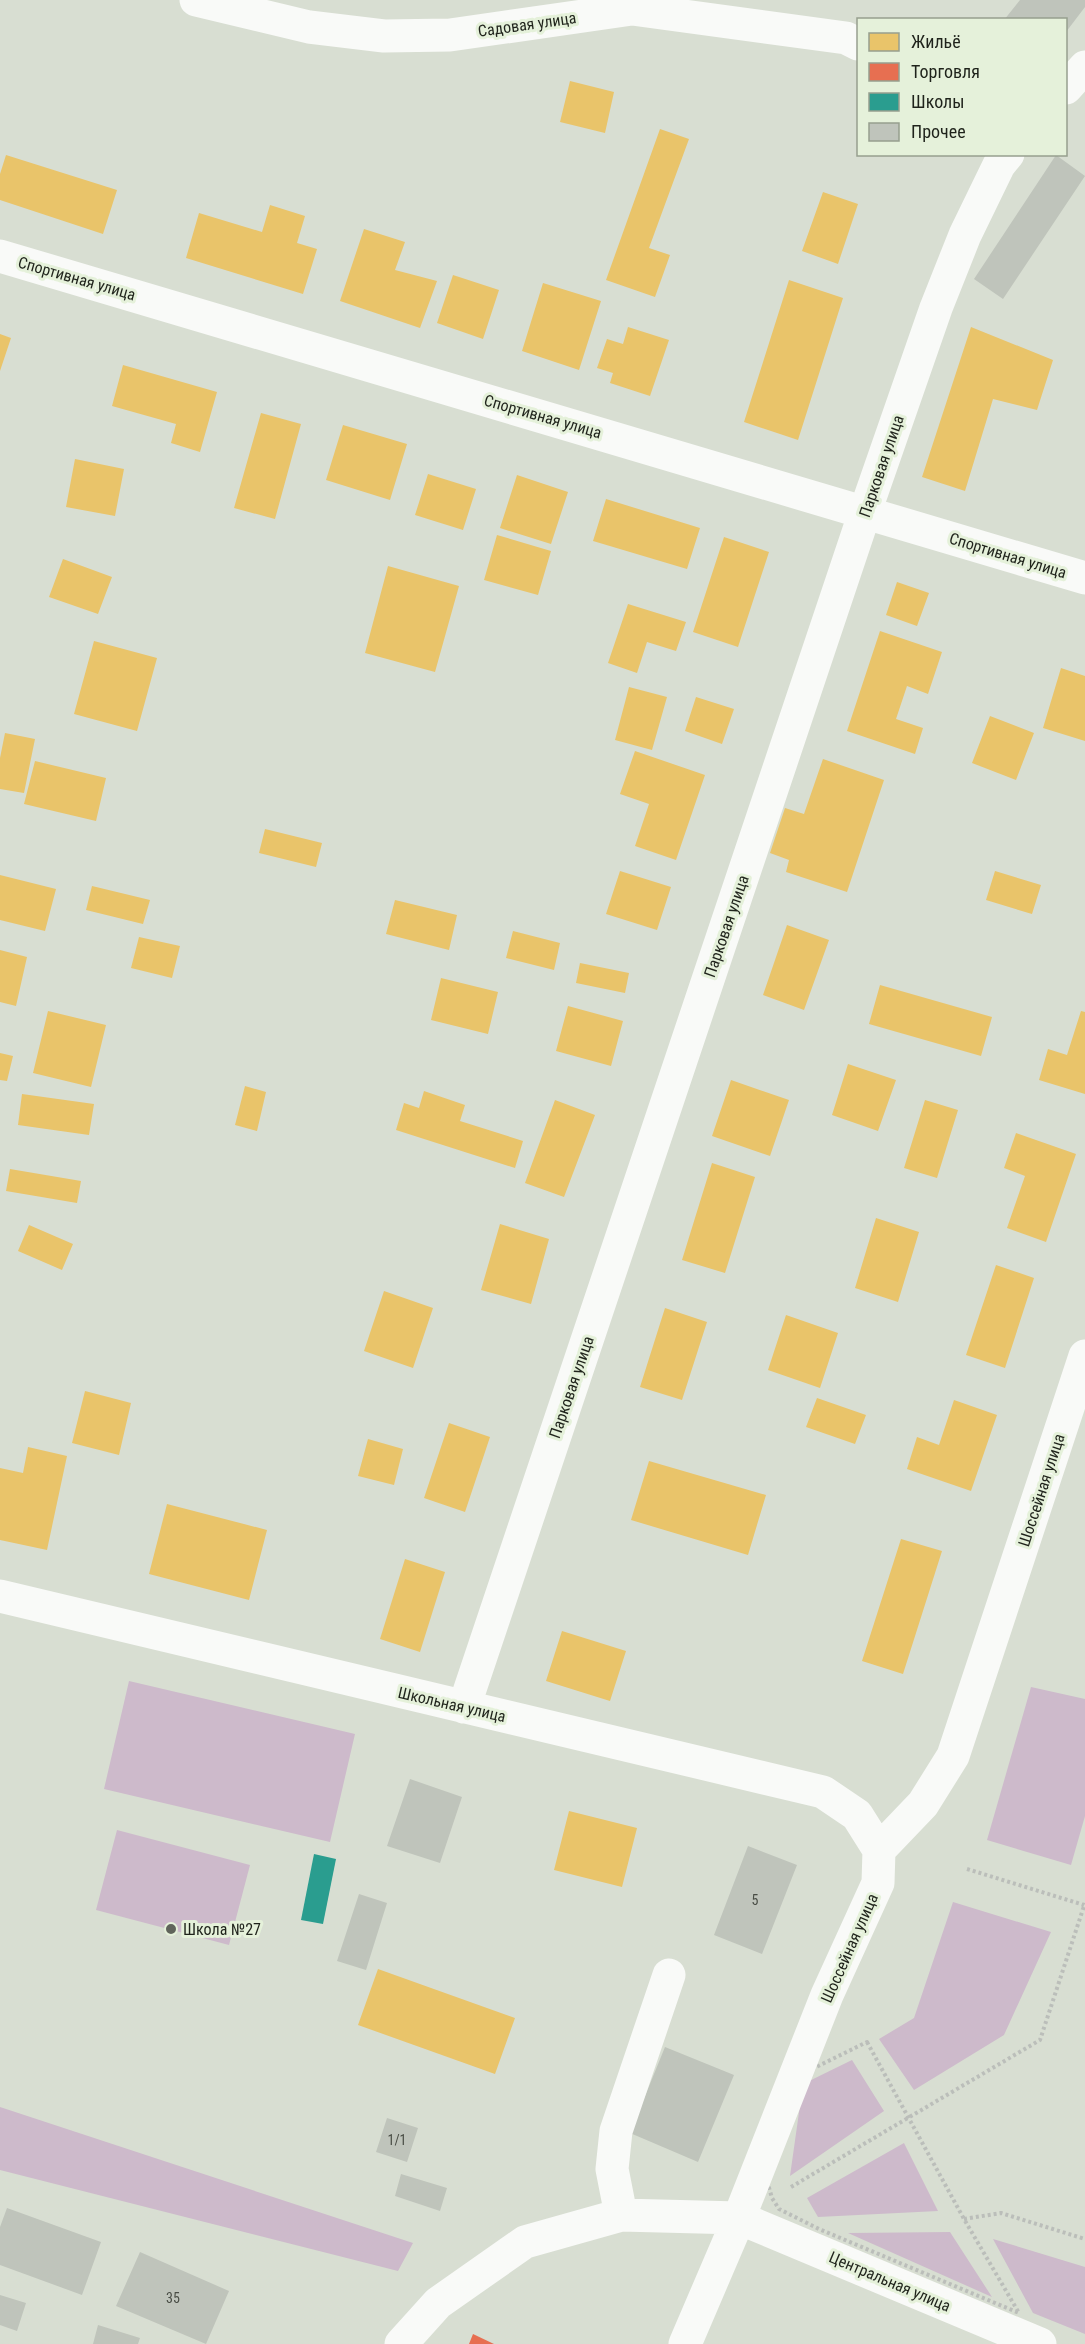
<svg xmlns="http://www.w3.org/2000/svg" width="1085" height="2344" viewBox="0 0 1085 2344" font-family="'Roboto Condensed',sans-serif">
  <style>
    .green { fill: #cdbacb }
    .homes { fill: #e9c46a }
    .shops { fill: #e76f51 }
    .schools { fill: #2a9d8f }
    .building { fill: #bfc4bb }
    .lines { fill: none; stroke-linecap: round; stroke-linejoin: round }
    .path { stroke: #bbbeba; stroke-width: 4; stroke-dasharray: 3 3; stroke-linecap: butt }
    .minor { stroke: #f9faf8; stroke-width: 33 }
    .poi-dot { fill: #60645b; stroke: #e5f1da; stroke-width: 2 }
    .labels { text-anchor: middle; stroke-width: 6; stroke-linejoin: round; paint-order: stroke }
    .number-label { font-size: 14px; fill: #494d45 }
    .street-label { font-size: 16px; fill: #1f231b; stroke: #e5f1da }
    .poi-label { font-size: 16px; fill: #1f231b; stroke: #e5f1da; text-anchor: start }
  </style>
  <rect width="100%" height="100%" fill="#d8ded2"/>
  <path class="green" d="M129,1681L355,1734L330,1842L104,1789Z
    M1031,1687L1085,1699V1816L1071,1865L987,1840Z
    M117,1830L250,1865L229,1945L96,1910Z
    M953,1902L1051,1932L1004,2035L914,2090L879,2039L914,2018Z
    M852,2060L884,2111L790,2176L803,2084Z
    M0,2107L413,2243L398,2271L0,2170Z
    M904,2143L938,2211L818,2217L807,2198Z
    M950,2232L992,2297L848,2233Z
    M993,2239L1085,2267V2334L1033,2313Z"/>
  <path class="homes" d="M570,81L614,92L605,133L560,122Z
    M660,129L689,139L649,248L670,255L655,297L606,280Z
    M6,155L117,190L103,234L0,200V174Z
    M823,192L858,204L838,264L802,251Z
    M270,205L305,216L297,243L317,249L303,294L186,258L199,213L262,232Z
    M364,229L405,242L395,270L437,281L420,328L340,301Z
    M453,275L499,290L483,339L437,323Z
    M789,280L843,298L798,440L744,422Z
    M543,283L601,301L579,370L522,351Z
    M628,327L669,340L650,396L610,383L613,373L597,368L607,339L623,344Z
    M971,327L1053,360L1037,410L993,399L965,491L922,477Z
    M0,334L11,338L0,371Z
    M123,365L217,392L200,452L171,443L176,424L112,406Z
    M261,413L301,424L275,519L234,508Z
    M343,425L407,444L390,500L326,480Z
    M75,459L124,469L115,516L66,507Z
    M428,474L476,489L463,530L415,515Z
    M517,475L568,492L551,544L500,528Z
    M606,499L700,528L687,569L593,541Z
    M497,535L551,551L538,595L484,580Z
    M724,537L769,552L738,647L693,632Z
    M63,559L112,577L98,614L49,597Z
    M388,566L459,586L435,672L365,653Z
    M897,582L929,593L917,626L886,615Z
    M628,604L686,622L676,651L647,642L637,673L608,663Z
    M880,631L942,652L928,694L907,686L896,719L923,728L915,754L847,731Z
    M94,641L157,658L137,731L74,714Z
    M1061,668L1085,676V741L1043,728Z
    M629,687L667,697L652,750L615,740Z
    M696,697L734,709L722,744L685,731Z
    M990,716L1034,733L1016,780L972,763Z
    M5,733L35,739L24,793L0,789V758Z
    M635,751L705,775L676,860L635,846L649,804L620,794Z
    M823,759L884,780L847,892L786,872L789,860L770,853L785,808L804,814Z
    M35,761L106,778L96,821L24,804Z
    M265,829L322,843L316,867L259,853Z
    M620,871L671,887L657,930L606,914Z
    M995,871L1041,885L1032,914L986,900Z
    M0,875L56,889L45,931L0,920Z
    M92,886L150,900L143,924L86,910Z
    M395,900L457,915L449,950L386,934Z
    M787,925L829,940L804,1010L763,995Z
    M513,931L560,943L554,970L506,958Z
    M139,937L180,946L172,978L131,968Z
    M0,950L27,957L16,1006L0,1002Z
    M580,963L629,973L625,993L576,983Z
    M441,978L498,992L488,1034L431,1020Z
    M880,985L992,1017L981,1056L869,1024Z
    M568,1006L623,1021L611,1066L556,1051Z
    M48,1011L106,1025L91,1087L33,1073Z
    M1081,1011L1085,1012V1094L1039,1080L1048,1049L1067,1055Z
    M0,1053L13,1056L7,1081L0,1080Z
    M848,1064L896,1080L878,1131L832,1115Z
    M731,1080L789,1100L770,1156L712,1136Z
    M245,1086L266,1092L257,1131L235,1125Z
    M424,1091L465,1105L460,1121L523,1141L515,1168L396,1130L404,1103L419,1108Z
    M22,1094L94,1104L89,1135L18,1125Z
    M555,1100L595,1115L564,1197L525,1183Z
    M925,1100L958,1110L937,1178L904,1168Z
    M1016,1133L1076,1154L1046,1242L1007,1228L1025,1176L1004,1168Z
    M712,1163L755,1177L725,1273L682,1260Z
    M10,1169L81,1181L77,1203L6,1191Z
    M876,1218L919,1232L898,1302L855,1288Z
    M500,1224L549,1239L531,1304L481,1290Z
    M29,1225L73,1244L62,1270L18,1251Z
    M996,1265L1034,1278L1005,1368L966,1355Z
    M384,1291L433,1308L413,1368L364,1351Z
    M665,1308L707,1322L682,1400L640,1387Z
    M786,1315L838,1333L820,1388L768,1370Z
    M85,1391L131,1403L119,1455L72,1443Z
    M817,1398L866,1415L855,1444L806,1427Z
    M954,1400L997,1415L971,1491L907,1469L917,1437L939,1445Z
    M449,1423L490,1437L465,1512L424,1498Z
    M368,1439L403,1449L394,1485L358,1476Z
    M28,1447L67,1456L47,1550L0,1540V1468L23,1473Z
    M649,1461L766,1495L748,1555L631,1520Z
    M167,1504L267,1530L249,1600L149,1574Z
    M901,1539L942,1551L903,1674L862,1661Z
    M405,1559L445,1572L420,1652L380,1639Z
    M562,1631L626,1651L610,1701L546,1681Z
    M569,1811L637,1828L622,1887L554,1870Z
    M378,1969L515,2018L495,2074L358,2025Z"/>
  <path class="shops" d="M473,2334L494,2344H469Z"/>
  <path class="schools" d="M314,1854L336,1859L323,1924L301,1920Z"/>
  <path class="building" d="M1020,0H1085V7L1066,32V20H1004Z
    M1056,155L1085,176L1003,299L974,279Z
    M410,1779L462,1797L440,1863L387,1846Z
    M748,1846L797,1865L762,1954L714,1935Z
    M359,1894L387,1903L366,1970L337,1961Z
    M665,2047L734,2075L698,2162L630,2133Z
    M387,2118L418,2128L407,2162L376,2152Z
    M401,2174L447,2188L440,2211L395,2196Z
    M7,2208L101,2242L82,2295L0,2265V2227Z
    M140,2252L229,2291L206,2344L116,2306Z
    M0,2295L26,2303L17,2331L0,2325Z
    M98,2325L140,2338L138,2344H93Z"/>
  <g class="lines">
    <path class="path" d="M967,1869L1084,1905
      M867,2042L964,2219L1019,2313L819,2229L779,2209L772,2198L767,2181L804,2073Z
      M791,2187L1040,2040L1085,1903
      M964,2219L1001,2213L1085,2239"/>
    <path class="minor" d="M196,0L309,27L384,36L450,35L632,9L846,38L858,44
      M1066,88L1085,67
      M0,256L1085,578
      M0,1596L823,1792L857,1815L879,1850
      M464,1707L865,512L936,308L965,235L999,165L1008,154
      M621,2215L612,2169L616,2131L669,1975
      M401,2344L438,2303L525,2242L621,2215L739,2218L1040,2344
      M685,2344L739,2218L827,1995L878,1883L879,1850L923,1804L953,1756L1085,1356"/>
  </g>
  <circle class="poi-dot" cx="171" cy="1929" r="6"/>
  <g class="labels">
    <g class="number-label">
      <text x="755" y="1905">5</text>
      <text x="397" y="2145">1/1</text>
      <text x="173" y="2303">35</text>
    </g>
    <g class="street-label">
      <text transform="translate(527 24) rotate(-8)" y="6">Садовая улица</text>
      <text transform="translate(77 278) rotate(16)" y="6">Спортивная улица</text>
      <text transform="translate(543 416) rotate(16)" y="6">Спортивная улица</text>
      <text transform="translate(881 466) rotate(-71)" y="6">Парковая улица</text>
      <text transform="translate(1008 555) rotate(17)" y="6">Спортивная улица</text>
      <text transform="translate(726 926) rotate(-71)" y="6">Парковая улица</text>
      <text transform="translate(571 1387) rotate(-71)" y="6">Парковая улица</text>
      <text transform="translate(1041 1490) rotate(-72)" y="6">Шоссейная улица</text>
      <text transform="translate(452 1704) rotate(13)" y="6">Школьная улица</text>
      <text transform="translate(849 1948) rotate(-66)" y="6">Шоссейная улица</text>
      <text transform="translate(890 2281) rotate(23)" y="6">Центральная улица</text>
    </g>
    <g class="poi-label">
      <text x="183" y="1935">Школа №27</text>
    </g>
  </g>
  <rect x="857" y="18" width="210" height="138" fill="#e5f1da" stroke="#969f8e" stroke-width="1.5"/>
  <rect x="869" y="33" width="30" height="18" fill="#e9c46a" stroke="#969f8e" stroke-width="1.5"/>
  <text x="911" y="48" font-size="18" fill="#1f231b">Жильё</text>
  <rect x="869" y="63" width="30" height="18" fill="#e76f51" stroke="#969f8e" stroke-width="1.5"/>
  <text x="911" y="78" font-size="18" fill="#1f231b">Торговля</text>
  <rect x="869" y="93" width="30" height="18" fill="#2a9d8f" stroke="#969f8e" stroke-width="1.5"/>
  <text x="911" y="108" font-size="18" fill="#1f231b">Школы</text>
  <rect x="869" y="123" width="30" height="18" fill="#bfc4bb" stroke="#969f8e" stroke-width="1.5"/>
  <text x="911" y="138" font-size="18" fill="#1f231b">Прочее</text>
</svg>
